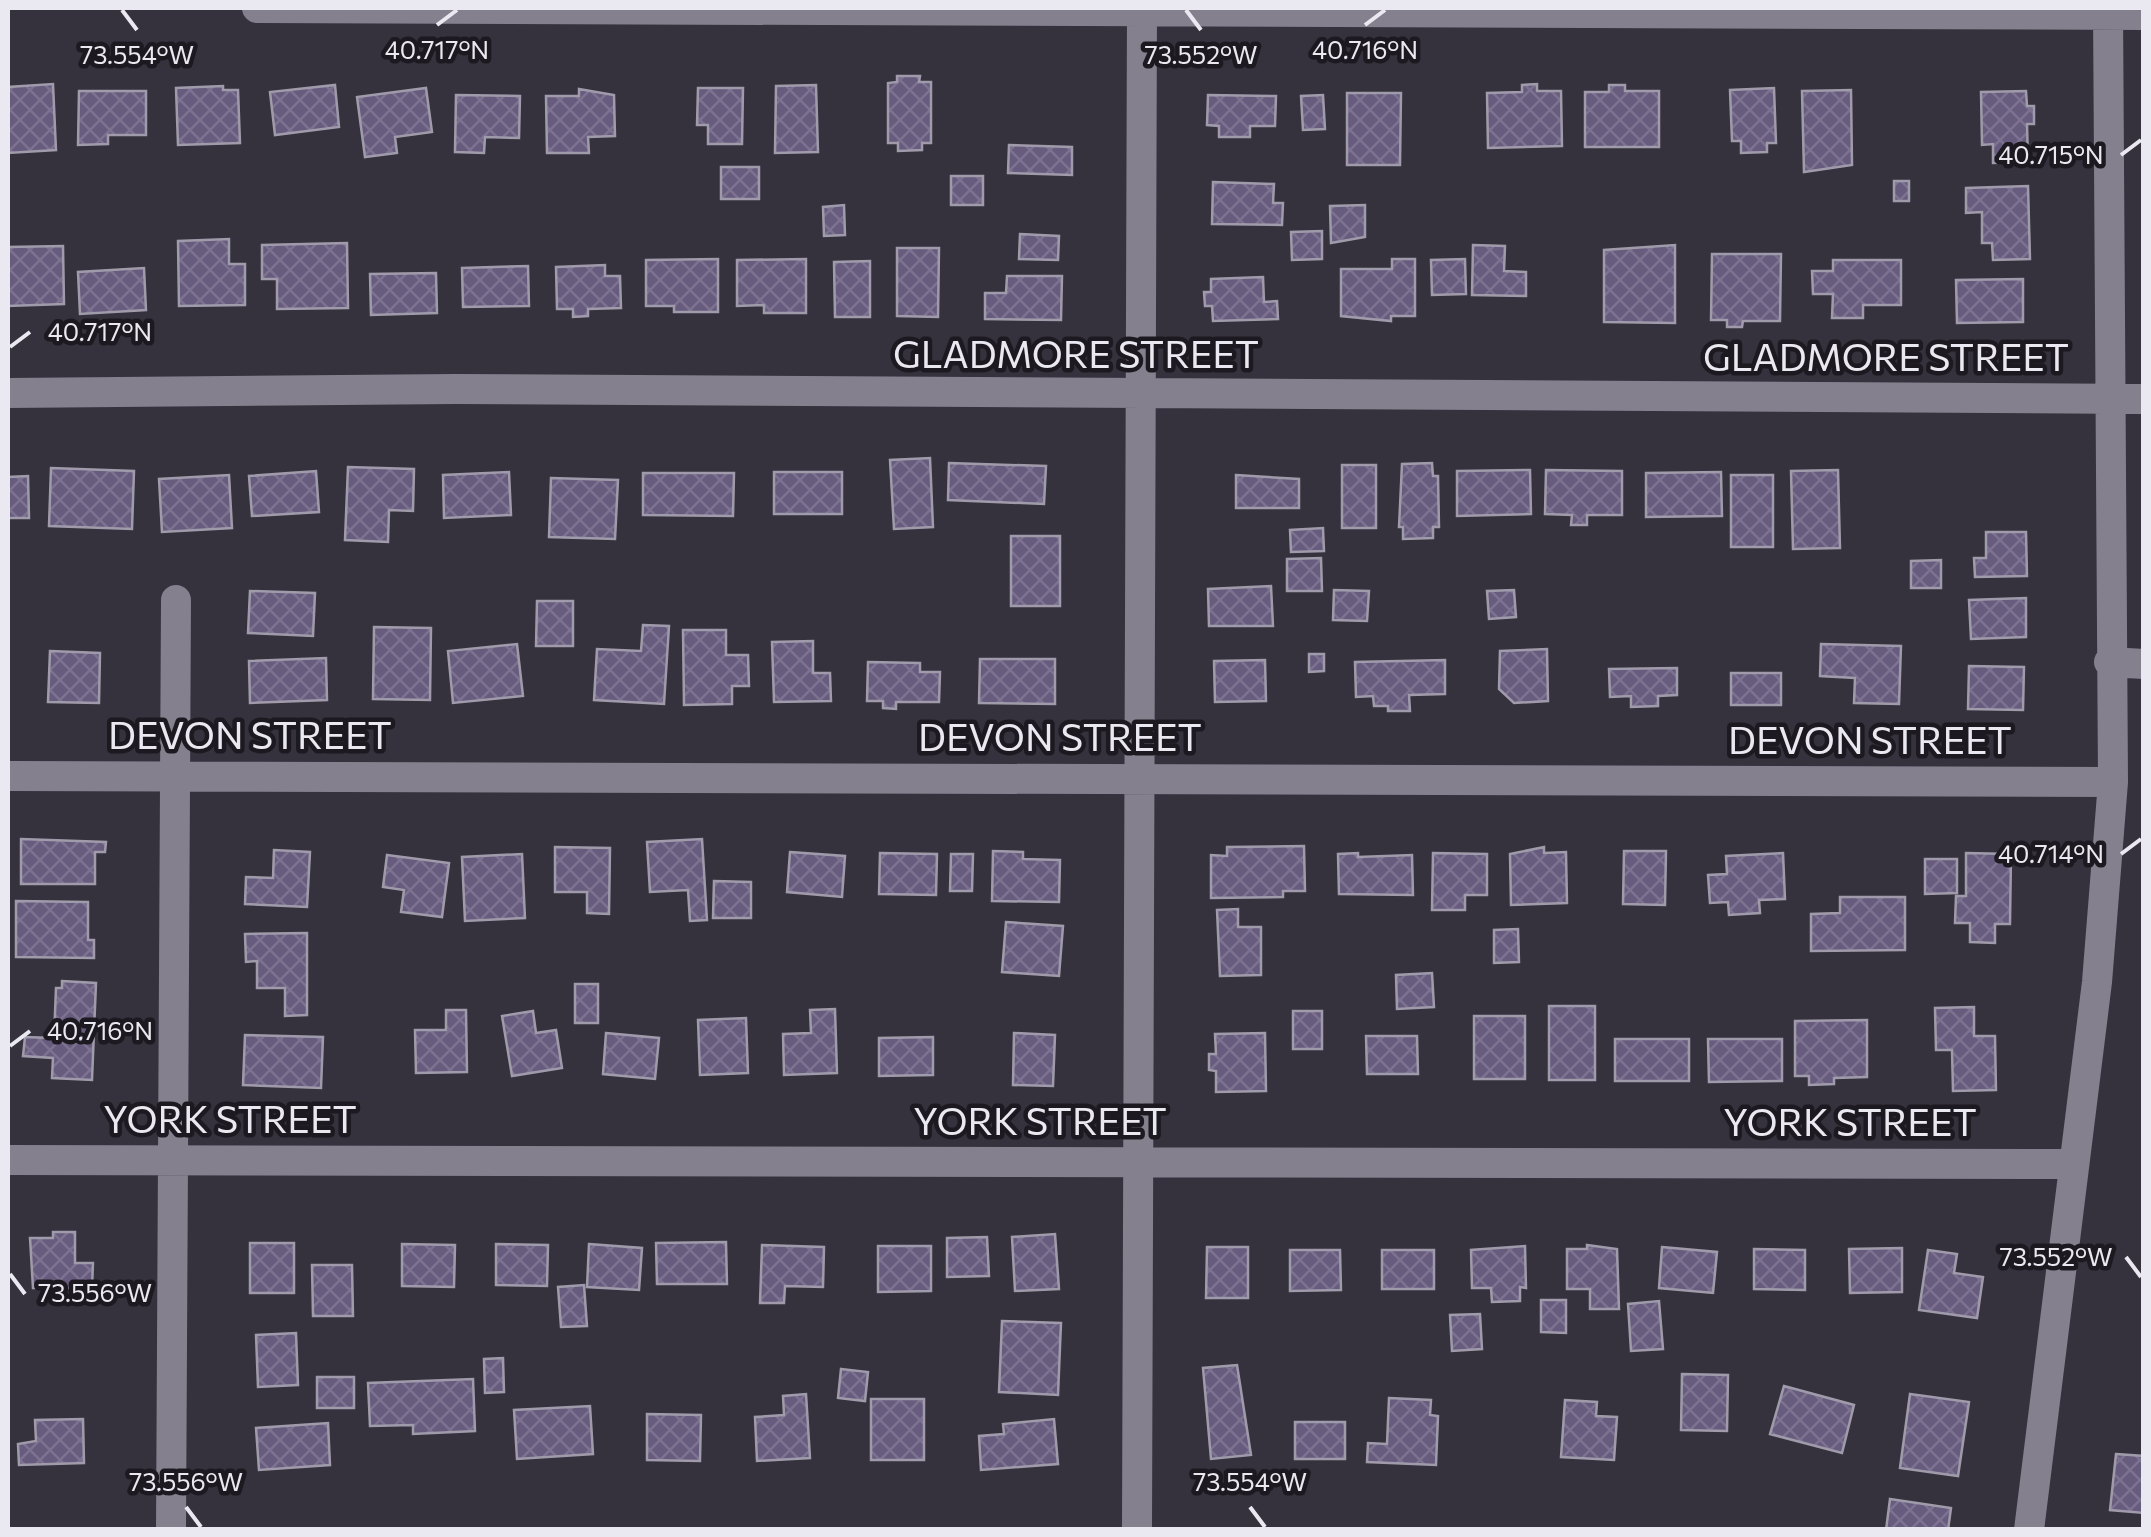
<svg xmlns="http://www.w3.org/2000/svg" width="2151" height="1537" viewBox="0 0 2151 1537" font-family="Commissioner,sans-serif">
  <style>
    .building { fill: url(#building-cross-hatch); stroke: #a09baa; stroke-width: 2.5 }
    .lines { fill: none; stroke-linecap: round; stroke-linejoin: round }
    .minor { stroke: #85808e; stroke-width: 30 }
    .ticks { fill: none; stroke: #eae8f0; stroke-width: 4 }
    .labels { text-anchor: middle; stroke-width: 9; stroke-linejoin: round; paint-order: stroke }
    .street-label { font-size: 38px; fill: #eae8f0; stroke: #1c1a20 }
    .ticks-label { font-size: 25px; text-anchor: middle; fill: #eae8f0; stroke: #1c1a20; stroke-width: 9; stroke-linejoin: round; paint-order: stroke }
  </style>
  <defs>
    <pattern id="building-cross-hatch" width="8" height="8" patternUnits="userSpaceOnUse" patternTransform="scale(2.5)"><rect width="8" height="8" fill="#675b7e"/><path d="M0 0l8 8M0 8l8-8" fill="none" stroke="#7d7391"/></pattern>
  </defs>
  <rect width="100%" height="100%" fill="#35313d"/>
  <path class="building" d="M897,76H920L919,82H931V143H922V150L898,151V143H888V83L897,82Z
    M53,84L56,150L8,153V87Z
    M1537,84V91H1561L1562,146L1488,148L1487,93L1522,92V85Z
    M335,85L339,127L275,135L270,92Z
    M816,85L818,152L775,153L776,86Z
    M1609,85H1625V91H1659V147H1585V92H1609Z
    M223,86V90H238L240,143L178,145L176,88Z
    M426,88L432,132L395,137L397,153L365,157L357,97Z
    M698,88H743L742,144H708V125H697Z
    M1774,88L1776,143H1767V152L1741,153V141H1732L1730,90Z
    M579,89L614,95L615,136L588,137L589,153H547L546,96H579Z
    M1851,90L1852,165L1804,172L1802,91Z
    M79,91H146V135H108V144L78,145Z
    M2026,91L2027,106H2034V124H2027L2028,162L1993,163V144L1982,145L1981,92Z
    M1347,93H1401L1400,165H1347Z
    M456,95L520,96L519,138L485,137L484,153L455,152Z
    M1208,95L1276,96L1275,126H1250V137H1219V126L1207,125Z
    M1323,95L1325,129L1303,130L1301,96Z
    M1009,145L1072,147V175L1008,173Z
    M721,167H759V199H721Z
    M951,176H983V205H951Z
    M1894,181H1909V201H1894Z
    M1213,182L1274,184L1273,203H1283L1282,225L1212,224Z
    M2028,186L2030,259L1993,260L1992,243H1982V212L1966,213V188Z
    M844,205L845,235L824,236L823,207Z
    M1365,205V237L1331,243L1330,206Z
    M1322,231V259L1292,260L1291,232Z
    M1020,234L1059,236L1058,260L1019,259Z
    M229,239V264H245V305L179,306L178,241Z
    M347,243L348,308L277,309V279H262V245Z
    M1473,245L1505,246L1504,271L1526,272V296L1472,295Z
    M1675,245V323L1604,322V250Z
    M63,246L64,304L8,306V247Z
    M897,248H939L938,317L897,316Z
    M1712,254H1781L1780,321H1743L1742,327H1727V320H1711Z
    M718,259V312H674V306H646V260Z
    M806,259V313H764V305L737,306V260Z
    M1392,259H1415V316H1391V321L1341,316V269H1392Z
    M1465,259L1466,294L1432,295L1431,260Z
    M1833,260H1901V305H1863V318H1832L1833,294H1813L1812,271H1833Z
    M870,261V317H835L834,262Z
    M605,265V276H620L621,308L588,309V316L573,317V309H557L556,267Z
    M528,266L529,306L463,307L462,268Z
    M144,268L146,310L80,314L78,272Z
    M436,273L437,313L371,315L370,274Z
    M1007,276H1062L1061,320L985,319V293H1006Z
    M1263,277L1264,302L1277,301L1278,319L1213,321L1212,306H1205L1204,292H1211V279Z
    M2023,279V322L1957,323L1956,280Z
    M930,458L933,527L894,529L890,460Z
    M949,463L1046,466L1044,504L948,500Z
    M1432,463L1433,476H1438L1439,527H1433V538L1403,539V527H1399L1402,464Z
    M1342,465H1376V528H1342Z
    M348,467L414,469L413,511L389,510L388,542L345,540Z
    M51,468L134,471L132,529L49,526Z
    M1530,470L1531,514L1457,516V471Z
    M1546,470L1622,471V515H1587V525H1571L1572,515L1545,514Z
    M1838,470L1840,548L1793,549L1791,471Z
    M316,471L319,512L252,516L249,476Z
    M509,472L511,515L444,518L443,475Z
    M774,472H842V514H774Z
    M1721,472L1722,516L1646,517V473Z
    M643,473H734L733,516L643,515Z
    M229,475L232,528L162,532L159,479Z
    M1236,475L1299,479V508H1236Z
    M1731,475H1773V547H1731Z
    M28,476L29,518H8V477Z
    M551,478L618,480L615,539L549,537Z
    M1323,528L1324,551L1291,552L1290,530Z
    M1986,532H2026L2027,576L1975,577L1974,558H1986Z
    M1011,536H1060V606H1011Z
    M1321,558L1322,591H1287V559Z
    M1941,560V588H1911V561Z
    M1271,586L1273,626H1209L1208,589Z
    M1334,590L1369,591L1367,621L1333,620Z
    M1514,590L1516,617L1489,619L1487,591Z
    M250,591L315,593L313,636L248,633Z
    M2026,598V637L1971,639L1969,600Z
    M537,601H573V646H536Z
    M643,625L669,626L664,704L594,700L597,649L641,651Z
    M374,627L431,628L430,700L373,699Z
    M683,630H726V655H748L749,686H732V704L684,705Z
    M813,641V673H830L831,701L774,702L772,642Z
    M517,644L523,696L453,703L448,651Z
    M1821,644L1901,646L1899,704L1854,703L1855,678L1820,676Z
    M1547,649L1548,701L1514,703L1499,689L1500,651Z
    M50,651L100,653L99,703L48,702Z
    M1309,654H1324V671L1309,672Z
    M326,658L327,700L250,703L249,661Z
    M980,659H1055V704L979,703Z
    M1265,660L1266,701L1215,702L1214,661Z
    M1445,660V694L1409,695L1410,711H1388V706H1374L1373,696L1356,697L1355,662Z
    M868,662L920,663V672H940L939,702H896V709L883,708V701H867Z
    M1969,666L2024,667L2023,710L1968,709Z
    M1677,668V695L1658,696V706L1631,707V696L1610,697L1609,669Z
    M1731,673H1781V705H1731Z
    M21,839L106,842L105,852H95V884H21Z
    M702,839L707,920L690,921L688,890L650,892L647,842Z
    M1304,846L1305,891H1283V897L1211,898V855L1227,856V847Z
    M555,847L610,848L609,914L587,913V892H555Z
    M1544,847V853L1566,852L1567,903L1511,905L1510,854Z
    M274,850L310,852L307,907L245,904L246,877L273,878Z
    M993,851L1023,852V859L1060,860L1059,902L992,901Z
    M1624,851H1666L1665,905L1623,904Z
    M790,852L845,856L842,897L787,892Z
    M880,853L937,854L936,895L879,894Z
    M1358,853V857L1412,855L1413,895L1339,894L1338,854Z
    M1433,853L1487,854V895H1465V910H1432Z
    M1783,853L1785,899L1759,900L1760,913L1729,915L1728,902L1710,903L1708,875L1727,874L1726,856Z
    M1966,853L2011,854L2010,924H1995V943L1970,942V923H1955L1956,896H1966Z
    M522,854L525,918L465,921L462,857Z
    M951,854H973L972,891H950Z
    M387,855L449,863L442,917L401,912L404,890L383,887Z
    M1925,859H1957V893L1925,894Z
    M714,881L751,882V918H713Z
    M1840,897H1905V950L1811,951V914L1840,913Z
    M16,901L88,902V940H94V958L16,957Z
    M1238,909V927H1261V975L1220,976L1217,910Z
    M1006,922L1063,926L1059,976L1002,972Z
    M1518,929L1519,962L1494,963V930Z
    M307,933V1015L285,1016V988H257V961L246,962L245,934Z
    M1432,973L1434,1007L1397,1009L1396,975Z
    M62,981L96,983L92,1080L52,1078L53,1058L23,1056L25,1037L54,1038L56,988H62Z
    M575,984H598V1023H575Z
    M1549,1006H1595V1080H1549Z
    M1974,1007V1036H1995L1996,1090L1953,1091L1952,1050H1936L1935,1008Z
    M835,1009L837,1073L784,1075L783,1034L811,1033L810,1010Z
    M446,1010H466L467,1072L416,1073L415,1030H446Z
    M533,1011L536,1033L556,1030L562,1068L512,1076L502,1016Z
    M1293,1011H1322V1049H1293Z
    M1474,1016H1525V1079H1474Z
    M746,1018L748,1073L700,1075L698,1020Z
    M1867,1020V1077L1834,1078V1084L1809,1085V1076H1795V1021Z
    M606,1033L659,1038L655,1079L603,1074Z
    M1014,1033L1055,1035L1053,1086L1013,1085Z
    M1265,1033L1266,1091L1216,1092V1071L1209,1070V1054H1216L1215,1034Z
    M245,1035L323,1037L321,1088L243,1085Z
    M1366,1036H1417L1418,1074H1367Z
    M933,1037V1075L879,1076V1038Z
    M1615,1039H1689V1081H1615Z
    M1708,1039H1782V1081L1709,1082Z
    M53,1232H75V1263H93L92,1288H33L30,1238H53Z
    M1055,1234L1059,1289L1015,1291L1012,1237Z
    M987,1237L989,1276L947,1277V1238Z
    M726,1242L727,1284H657L656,1243Z
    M250,1243H294V1293H250Z
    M402,1244L455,1245L454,1287L402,1286Z
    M496,1244L548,1245L547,1286L496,1285Z
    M589,1244L642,1248L639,1290L587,1287Z
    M762,1245L824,1247L823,1287L785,1286L784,1303H760Z
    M1587,1245L1617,1249L1619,1309H1590V1289H1567V1249H1587Z
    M878,1246H931V1291L878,1292Z
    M1525,1246L1526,1288L1520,1287V1301L1492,1302L1491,1288H1472L1471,1250Z
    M1207,1247H1248V1298H1206Z
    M1662,1247L1717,1252L1713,1293L1659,1288Z
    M1902,1248V1292L1850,1293L1849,1249Z
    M1754,1249L1805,1250V1290L1754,1289Z
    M1290,1250H1340L1341,1290L1290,1291Z
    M1382,1250H1434V1289H1382Z
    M1928,1250L1957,1254L1954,1273L1983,1277L1977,1318L1919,1310Z
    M312,1265H352L353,1316H313Z
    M584,1285L587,1326L561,1327L558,1287Z
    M1541,1300H1566V1333L1541,1332Z
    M1659,1301L1663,1349L1631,1351L1628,1304Z
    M1480,1314L1482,1349L1452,1351L1450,1315Z
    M1002,1321L1061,1323L1058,1395L999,1392Z
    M296,1333L298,1385L258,1387L256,1335Z
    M503,1358L504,1392L485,1393L484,1359Z
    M1237,1365L1251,1455L1211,1459L1203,1368Z
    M841,1369L868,1372L865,1401L838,1398Z
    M1682,1374L1728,1375L1727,1431L1681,1430Z
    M317,1377H354V1408H317Z
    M473,1379L475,1431L413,1434V1425L370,1426L368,1383Z
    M1784,1386L1854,1405L1842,1453L1770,1434Z
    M806,1394L810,1458L757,1461L755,1417L784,1415L783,1396Z
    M1910,1394L1969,1402L1958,1476L1900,1468Z
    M1389,1398L1431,1400L1430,1415L1438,1416L1436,1465L1367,1462L1368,1443L1387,1444Z
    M871,1399H924V1460H871Z
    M1565,1400L1597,1402L1596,1416L1617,1417L1614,1460L1561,1457Z
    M590,1406L593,1454L517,1459L514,1410Z
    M647,1414L701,1415L700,1461L647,1460Z
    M83,1419L84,1463L19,1465L18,1444L36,1441L35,1420Z
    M1054,1419L1058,1464L981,1470L979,1436L1004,1434L1003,1424Z
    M1295,1422H1345V1459H1295Z
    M328,1423L330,1465L259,1470L256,1428Z
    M2116,1454L2144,1456V1513L2110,1510Z
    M1890,1499L1951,1508L1948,1530H1886Z"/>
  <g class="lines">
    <path class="minor" d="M257,8L2144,15
      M8,393L455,389L2144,399
      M2109,662L2144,664
      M8,776L2113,782
      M8,1160L2072,1164
      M171,1530L176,600
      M1137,1530L1142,8
      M2029,1530L2097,982L2113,782L2108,8"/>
  </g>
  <path class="ticks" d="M122,10L137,30M1186,10L1201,30M437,25L457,10M1365,25L1385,10M2121,155L2141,140M10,347L30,332M2121,854L2141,839M10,1046L30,1031M2126,1257L2141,1277M10,1274L25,1294M186,1507L201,1527M1250,1507L1265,1527"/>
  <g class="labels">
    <g class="street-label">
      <text x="1076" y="368">GLADMORE STREET</text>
      <text x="1886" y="371">GLADMORE STREET</text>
      <text x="250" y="749">DEVON STREET</text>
      <text x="1060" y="751">DEVON STREET</text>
      <text x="1870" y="754">DEVON STREET</text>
      <text x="230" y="1133">YORK STREET</text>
      <text x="1040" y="1135">YORK STREET</text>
      <text x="1850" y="1136">YORK STREET</text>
    </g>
  </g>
  <g class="ticks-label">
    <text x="437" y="59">40.717°N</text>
    <text x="1365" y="59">40.716°N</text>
    <text x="137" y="64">73.554°W</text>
    <text x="1201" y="64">73.552°W</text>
    <text x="2051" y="164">40.715°N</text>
    <text x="100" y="341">40.717°N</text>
    <text x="2051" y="863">40.714°N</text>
    <text x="100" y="1040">40.716°N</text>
    <text x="2056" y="1266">73.552°W</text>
    <text x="95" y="1302">73.556°W</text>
    <text x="186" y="1491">73.556°W</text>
    <text x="1250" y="1491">73.554°W</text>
  </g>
  <rect width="2151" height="1537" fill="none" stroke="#eae8f0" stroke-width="20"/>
</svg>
